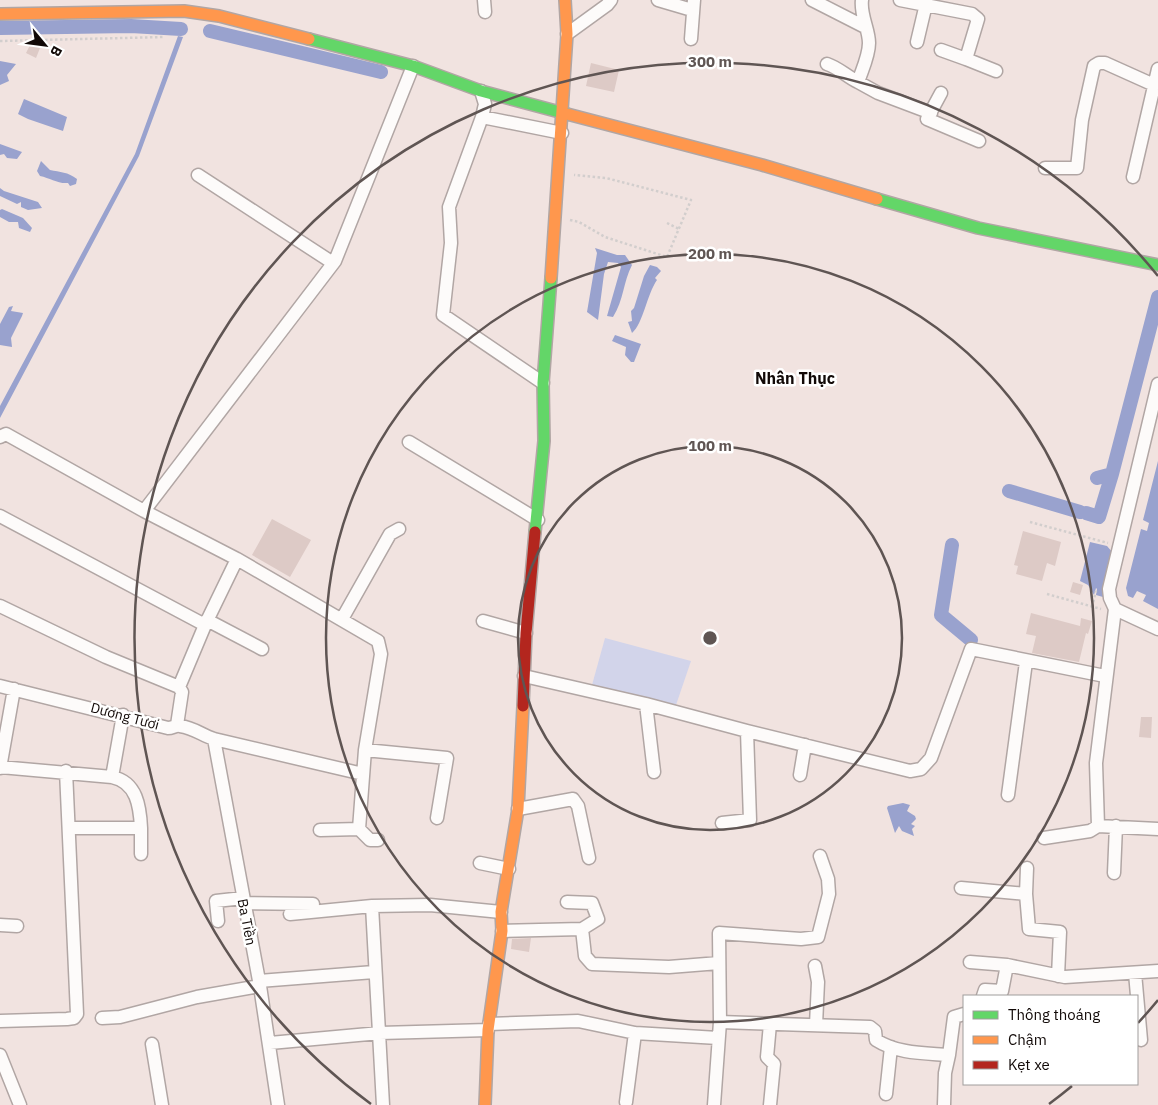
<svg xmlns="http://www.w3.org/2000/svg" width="1158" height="1105" viewBox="0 0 1158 1105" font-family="'IBM Plex Sans',sans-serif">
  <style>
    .green { fill: #d2d4ea }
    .water { fill: #99a2ce }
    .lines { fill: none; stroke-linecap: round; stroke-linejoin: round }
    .canal { stroke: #99a2ce; stroke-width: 14 }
    .building { fill: #ddcac6 }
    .street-casing { stroke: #b1a6a4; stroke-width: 15 }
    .fast-casing { stroke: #b1a6a4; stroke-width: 14 }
    .slow-casing { stroke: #b1a6a4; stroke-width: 14 }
    .jam-casing { stroke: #b1a6a4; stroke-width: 14 }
    .path { stroke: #d2cecd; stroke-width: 2.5; stroke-dasharray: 2.5 2.5; stroke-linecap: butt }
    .street { stroke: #fdfbfa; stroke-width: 12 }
    .fast { stroke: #63d668; stroke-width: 11 }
    .slow { stroke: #ff974d; stroke-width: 11 }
    .jam { stroke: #b3261e; stroke-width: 11 }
    .ring { fill: none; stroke: #5f5553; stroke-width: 2.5 }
    .labels { text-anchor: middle; stroke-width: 5; stroke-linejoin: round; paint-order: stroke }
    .street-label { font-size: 14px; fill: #110907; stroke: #fff }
    .quarter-label { font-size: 16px; font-weight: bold; fill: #110907; stroke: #fff }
    .centre { fill: #5f5553; stroke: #fff; stroke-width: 2.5 }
    .ring-label { font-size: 15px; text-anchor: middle; font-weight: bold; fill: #5f5553; stroke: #fff; stroke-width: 5; stroke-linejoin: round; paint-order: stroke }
  </style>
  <rect width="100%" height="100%" fill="#f1e3e0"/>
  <path class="green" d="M605,638L691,661L676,705L592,685Z"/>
  <path class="water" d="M178,36L183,37L139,156L0,418V406L135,154Z
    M0,61L16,64L7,75L9,81L0,85Z
    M24,99L67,117L63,131L28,119L18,114Z
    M0,144L22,152L17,159L7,158L4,154L0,155Z
    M41,161L50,170C60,172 68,172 77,179L76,184L70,186L68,183C58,184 50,178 40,176L37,171Z
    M0,188L4,191L38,202L42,208L28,210L21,207V202L17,204L0,196Z
    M2,209L23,218L32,228L30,232L19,228L18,222H9L0,217V210Z
    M595,248L617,255H625L632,265C623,282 624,300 613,317L607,316L621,267L618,263L608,262L604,274L598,320L587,312L597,253Z
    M650,265L657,267L661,271L655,278L657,280C647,294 643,324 632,333L628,322L632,321L631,311L634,308L644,276Z
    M13,306L11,311L23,313L22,316L11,338L12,347L0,345V324L9,307Z
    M615,335L641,344L634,362H631L625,355L626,347L612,341Z
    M1158,461V609L1143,601L1146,595L1137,591L1133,598L1128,596L1126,588L1141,529L1147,531L1149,523L1143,520Z
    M1090,542L1107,546L1113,553L1103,597L1096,595L1097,589L1096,588L1094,595L1088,585L1080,581Z
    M903,803L910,805L907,811L915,816L916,819L911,824L915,826L912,829L914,836L902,831L899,826L895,833L887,808L888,806Z"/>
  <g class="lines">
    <path class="canal" d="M0,28L131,26L181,29
      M210,31L381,72
      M1097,478L1112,474L1158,297
      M1009,491L1080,512
      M1086,513L1099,517L1112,474
      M952,545L941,615L971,640"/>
  </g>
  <path class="building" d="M31,43L40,48L36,58L26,53Z
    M591,63L619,70L614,92L586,86Z
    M272,519L311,540L290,577L252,555Z
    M1023,531L1061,542L1055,566L1047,563L1042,581L1016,574L1018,566L1014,565Z
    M1073,582L1083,585L1080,595L1070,592Z
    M1031,613L1080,626L1081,618L1092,621L1088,634L1086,633L1079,662L1032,653L1036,636L1026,634Z
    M1141,717H1152L1151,738L1139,737Z
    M531,938L529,952L511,949L512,939Z"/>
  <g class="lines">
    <g class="street-casing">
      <path id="street" d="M484,0L485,12
        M658,0L692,10
        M812,0L865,27
        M900,0L972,14L978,19L966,59L996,71
        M567,34L607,5L611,0
        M691,39L694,0
        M917,42L926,4
        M941,50L966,59
        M827,64C839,68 846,76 858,82C862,70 869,56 869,43C869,29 860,15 862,0
        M858,82L878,93L931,113
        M481,91L485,104L482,117L449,207L451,243L443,315L543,383
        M941,93L927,119L979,141
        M482,117L562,133
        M1045,168H1077L1082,120L1094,66L1099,63H1105L1154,85
        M198,175L333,263
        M1133,177L1158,69
        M0,437L6,434L144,511L237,559L378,641L381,654L365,750L359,829L320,830
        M409,442L538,520
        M144,511L335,261L413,66
        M0,516L205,625
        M0,606L106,657L179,687
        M1115,609L1158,629
        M342,619L390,534L399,529
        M207,620L262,649
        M483,621L526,633
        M524,676L646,704L747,731L910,771L921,769L931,758L971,649L1105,676
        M0,686L168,728C173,728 175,725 180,726C194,728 202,735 214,739L363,774
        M646,704L654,772
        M177,725L182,692L179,687L205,625L237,559
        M214,739L260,986L278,1105
        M365,750L447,758L437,818
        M0,767L112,777L123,715
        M0,768L14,689
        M800,775L805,745
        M1008,795L1026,662
        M518,809L573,799L578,806L589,858
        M722,823L750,820L747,731
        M1098,826L1096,763L1115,609L1110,598L1109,589L1158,384
        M69,828H141C140,807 137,782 112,777
        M141,828V854
        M359,829L370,840H378
        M1044,838L1090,831L1098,826L1158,829
        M480,863L509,869
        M1114,873L1116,826
        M961,888L1026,894L1029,929L1060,932L1058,976
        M1026,894L1027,868
        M567,902L592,903L598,919L582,929
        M243,903L313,904
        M372,906L383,1105
        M290,914L372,906L430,905L501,912
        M218,921L216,901L243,898
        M0,925L17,926
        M502,931L582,929L585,956L592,964L669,967L719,963
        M970,962L1007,965
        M815,966L818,982L816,1025
        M1135,973L1141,1040
        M259,981L374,972
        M983,996L985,990L1002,991L1007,965L1065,977L1158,971
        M102,1018L120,1017L197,997L260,986
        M0,1021L67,1019L74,1018L77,1014L66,771
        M720,1022L870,1027L875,1031L876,1040C898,1054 924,1053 949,1055L954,1017L964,1014
        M489,1024L578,1021L635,1033L718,1038
        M270,1043L380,1033L488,1030
        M152,1044L162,1105
        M0,1055L20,1105
        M886,1094L891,1047
        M626,1102L635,1033
        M714,1105L720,1022L719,933L801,939L818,937L829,894L828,879L820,856
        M770,1105L774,1064L767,1057L770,1024
        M944,1105L945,1073L949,1055"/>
    </g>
    <g class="fast-casing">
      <path id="fast" d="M309,39L413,66L481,91L567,114
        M877,199L978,228L1158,265
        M535,532L544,441L543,383L551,278"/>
    </g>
    <g class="slow-casing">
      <path id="slow" d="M0,14L184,11L219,16L309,39
        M567,114L762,165L877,199
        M551,278L567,34L565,0
        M485,1105L488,1030L502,931L501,912L518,809L523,706"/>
    </g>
    <g class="jam-casing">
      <path id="jam" d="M523,706L526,633L535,532"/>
    </g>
    <path class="path" d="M0,41L164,37
      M570,220L579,222L605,237L667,257L691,200L606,178L574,175
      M667,223L679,229
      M1030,522L1108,543
      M1047,594L1101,609
      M1092,607L1096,591"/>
    <use href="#street" class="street"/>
    <use href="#fast" class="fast"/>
    <use href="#slow" class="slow"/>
    <use href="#jam" class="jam"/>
  </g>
  <g class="ring">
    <circle cx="710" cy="638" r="192"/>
    <circle cx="710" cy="638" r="384"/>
    <path d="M1158 1000A576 576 0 0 1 1138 1023M1072 1086A576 576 0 0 1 1049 1104M371 1104A576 576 0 1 1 1158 276"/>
  </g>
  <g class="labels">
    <g class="street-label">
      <text transform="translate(125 716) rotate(15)" y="5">Dương Tươi</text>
      <text transform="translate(247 922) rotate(79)" y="5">Ba Tiền</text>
    </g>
    <g class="quarter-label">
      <text x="795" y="384">Nhân Thục</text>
    </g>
  </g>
  <circle cx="710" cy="638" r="8" class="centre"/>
  <g class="ring-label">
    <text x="710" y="67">300 m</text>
    <text x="710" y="259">200 m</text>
    <text x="710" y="451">100 m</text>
  </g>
  <rect x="963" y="995" width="175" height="90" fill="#ffffff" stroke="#a09d9c"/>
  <rect x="973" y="1011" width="25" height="8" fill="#63d668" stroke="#a09d9c"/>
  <text x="1008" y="1020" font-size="15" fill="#110907">Thông thoáng</text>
  <rect x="973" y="1036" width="25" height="8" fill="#ff974d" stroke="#a09d9c"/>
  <text x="1008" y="1045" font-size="15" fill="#110907">Chậm</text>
  <rect x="973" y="1061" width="25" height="8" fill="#b3261e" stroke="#a09d9c"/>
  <text x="1008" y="1070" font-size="15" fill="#110907">Kẹt xe</text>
  <g transform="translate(45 45) rotate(119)" stroke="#ffffff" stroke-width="4" paint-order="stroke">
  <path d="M0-4L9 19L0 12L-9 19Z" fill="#110907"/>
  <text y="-8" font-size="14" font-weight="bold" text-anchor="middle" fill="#110907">B</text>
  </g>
</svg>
